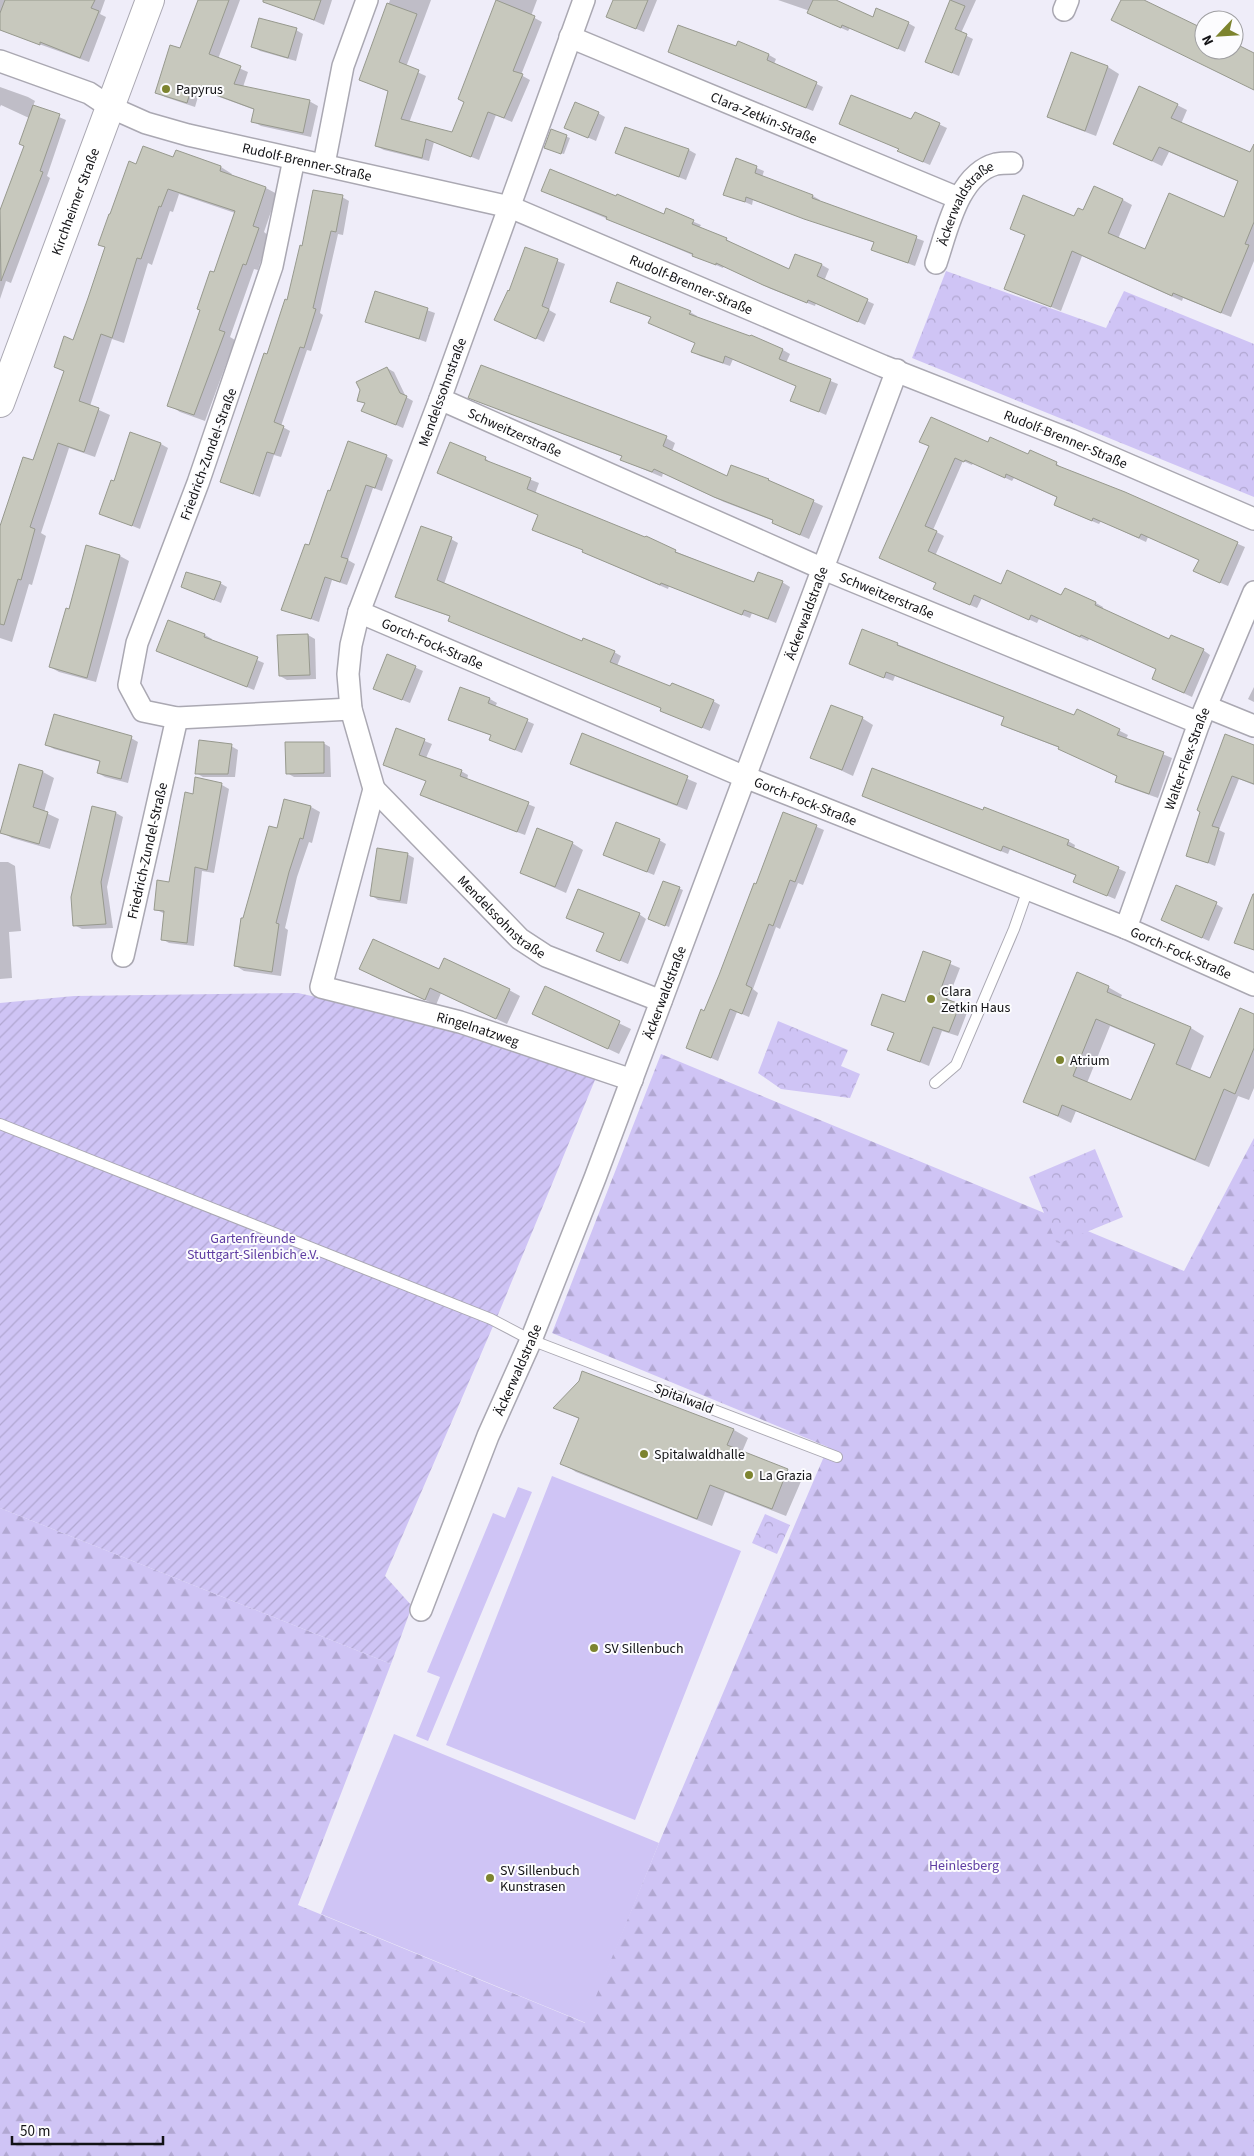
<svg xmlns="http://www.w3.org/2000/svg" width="1254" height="2156" viewBox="0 0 1254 2156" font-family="'Source Sans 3',sans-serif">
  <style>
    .grass { fill: #cfc4f5 }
    .forest { fill: url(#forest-firs) }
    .park { fill: url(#park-crowns) }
    .garden { fill: url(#garden-furrows) }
    .shadow { fill: #0003; fill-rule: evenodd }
    .building { fill: #c7c8bd; stroke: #97998e; fill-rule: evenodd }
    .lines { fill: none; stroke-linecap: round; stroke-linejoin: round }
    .service-casing { stroke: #aaa8b2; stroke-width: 12 }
    .minor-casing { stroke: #aaa8b2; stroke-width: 24 }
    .secondary-casing { stroke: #aaa8b2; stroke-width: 30 }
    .service { stroke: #fff; stroke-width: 10 }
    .minor { stroke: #fff; stroke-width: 21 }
    .secondary { stroke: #fff; stroke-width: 28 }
    .poi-dot { fill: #7d842f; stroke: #fcfcfe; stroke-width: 2 }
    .labels { text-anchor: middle; stroke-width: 4; stroke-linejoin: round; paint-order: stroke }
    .poi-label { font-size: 14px; fill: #121215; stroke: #fcfcfe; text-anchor: start }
    .street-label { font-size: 14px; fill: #121215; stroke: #fcfcfe }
    .park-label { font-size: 14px; fill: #5e3ca2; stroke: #fcfcfe }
  </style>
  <defs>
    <pattern id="forest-firs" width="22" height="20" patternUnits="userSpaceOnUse" patternTransform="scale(1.25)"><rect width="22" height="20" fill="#cfc4f5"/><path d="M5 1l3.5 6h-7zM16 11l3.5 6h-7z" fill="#b1a7d1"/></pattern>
    <pattern id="park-crowns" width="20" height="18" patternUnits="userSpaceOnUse" patternTransform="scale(1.25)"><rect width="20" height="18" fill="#cfc4f5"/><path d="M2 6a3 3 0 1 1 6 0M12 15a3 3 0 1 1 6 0" fill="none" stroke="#b1a7d1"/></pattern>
    <pattern id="garden-furrows" width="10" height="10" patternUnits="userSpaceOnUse" patternTransform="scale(1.25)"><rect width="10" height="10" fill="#cfc4f5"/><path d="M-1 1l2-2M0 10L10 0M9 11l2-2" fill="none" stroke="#b1a7d1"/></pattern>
  </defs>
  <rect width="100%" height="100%" fill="#efedf9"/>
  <path class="grass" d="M552,1476L741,1551L635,1820L446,1745Z
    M518,1487L532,1492L428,1741L416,1736L440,1677L427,1672L493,1513L505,1518Z
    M394,1734L659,1843L586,2023L321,1914Z"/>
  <path class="forest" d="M661,1054L1184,1271L1254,1138V2156H0V1508L391,1664L298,1905L585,2023L659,1843L828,1447L552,1333Z"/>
  <path class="park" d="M946,271L1106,328L1124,291L1254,344V497L912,358Z
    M778,1021L848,1050L841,1066L860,1074L850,1098L781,1089L758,1073Z
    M1095,1149L1123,1217L1057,1244L1029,1177Z
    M765,1514L790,1525L777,1554L752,1543Z"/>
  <path class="garden" d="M298,993L457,1028L597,1075L500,1310L385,1576L412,1606L391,1664L0,1508V1003L74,996Z"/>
  <path class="shadow" d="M0,0H105L100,14L106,17L89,62L0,30Z
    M199,0H240L218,59L248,72L243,87L309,101L318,106L311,137L261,126L252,121L255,110L200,90L195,107L165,97L157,92L181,49Z
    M292,0H332L324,25L289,10Z
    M390,0H431L406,67L426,76L409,123L453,133L465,102L487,27L498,0H537L531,16L542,22L521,75L530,80L512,122L496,115L479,160L434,142L429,161L384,150L376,146L389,92L360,80Z
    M614,0H657L644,32L607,17Z
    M778,0H833L873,18L908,23L915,27L905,52L850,28L848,31L816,17L810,11Z
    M951,0H976L961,33L973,39L959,76L926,62Z
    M296,30L303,34L296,61L260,51L252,46Z
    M736,48L769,55L776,59L774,64L823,87L813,111L676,55Z
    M1072,54L1108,67L1119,74L1096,136L1059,122L1048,116Z
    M0,87L28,97L35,101L33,106L66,120L47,176L50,178L20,259L11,283L6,281L0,299V209L2,208L26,147L29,118L1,105L0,107Z
    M1177,105L1187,110L1181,124L1251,153L1254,145V261L1231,317L1183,298L1182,301L1082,256L1061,311L1006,289L1026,236L1012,228L1075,217L1084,212L1123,200L1132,205L1118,239L1145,251L1225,218L1239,182L1169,152L1162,166L1115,144Z
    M598,113L605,117L596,141L573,131Z
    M915,113L947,128L930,165L906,155L900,149L841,124L912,121Z
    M552,131L570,138L564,154L548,149Z
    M689,150L696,154L686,180L617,153Z
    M176,152L221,167L232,174L231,176L266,188L277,194L264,232L269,236L258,270L254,269L230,337L235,340L205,421L180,412L169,405L235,213L179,194L173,212L170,211L152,265L148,263L124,343L112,339L90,406L110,415L95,457L69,448L41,533L46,536L32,585L29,584L12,642L0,638V527L24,458L34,462L65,372L55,367L74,341L106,248L100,244L137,166L174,159Z
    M737,160L764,171L762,177L813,196L820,200L819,202L924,241L915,266L872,250L875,243L753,200L752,205L725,194Z
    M542,191L665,215L667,210L701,225L699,228L726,239L733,244L790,271L796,255L822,265L829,269L824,281L874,304L865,325L816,303L815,306L771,289L724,266L723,268Z
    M342,197L349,201L343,235L338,234L320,313L323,315L311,351L307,350L281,426L290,431L281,457L274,455L260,497L222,482L288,302L303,247Z
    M526,249L565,264L549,310L556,314L544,342L503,323L510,293Z
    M376,292L435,313L426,342L367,321Z
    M611,301L690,312L697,316L696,318L783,350L790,354L786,363L838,384L826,415L792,400L797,386L733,359L730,366L700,356L693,352L696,343L652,318Z
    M387,368L394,372L406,397L413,401L403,428L363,411L366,404L359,400L362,390Z
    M470,397L666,438L675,443L672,451L728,478L732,466L768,480L823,506L809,539L783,528L774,523V521L724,502L663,473L662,477L631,464L622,459L623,457L479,402Z
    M921,442L989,444L1029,455L1030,452L1057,464L1063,469L1245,547L1228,586L1202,575L1200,560L1148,537L1146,542L1101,521L1099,524L1063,509L1055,505L1058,498L1014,478L1012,481L973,463L972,465L963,461L933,530L944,536L935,556L1001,585L1096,603L1103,607L1102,610L1170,640L1203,650L1210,655L1192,697L1161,683L1157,669L1089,639L1088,641L1039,619L1037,623L982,598L977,608L942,593L937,584L888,561L930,447Z
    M161,444L168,448L140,529L100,513L114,482Z
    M386,456L393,460L382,491L373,488L348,560L355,564L347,585L332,580L319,622L282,609L310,547L331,492Z
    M485,458L492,464L539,483L535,494L755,584L782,582L790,587L776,623L752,613L750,618L669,586L668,589L592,556L539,515L447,477Z
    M451,539L458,543L444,584L583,642L614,652L621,656L617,666L671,688L713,701L720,705L710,731L669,714L663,708L451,617L396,596Z
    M87,547L120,556L129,561L96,682L59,672L50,667L70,611Z
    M220,583L227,587L221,603L182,587Z
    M168,621L205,635L212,639L211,641L264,663L254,690L165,654Z
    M308,635L315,639L316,679L287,680L280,676Z
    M897,644L1075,717L1078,710L1128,735L1126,739L1172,758L1158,798L1124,786L1116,781L1118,777L1060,748L1011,729L1005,718L895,676L893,681L858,668Z
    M388,655L423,671L410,703L382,692Z
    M1254,687V702L1248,699Z
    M460,688L490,699L497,703L495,707L534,724L522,753L491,740L492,736L449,719Z
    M862,718L873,725L853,776L812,757Z
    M397,730L432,744L426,758L461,771L468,775L467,780L535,807L525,835L429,799L422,795L427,781L384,764Z
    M583,734L697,783L687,810L581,769L572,763Z
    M131,738L138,742L128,783L105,777L98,773L101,762L54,749L47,745Z
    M323,743L330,747L331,777H294L287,773Z
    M231,746L238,750L235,777H203L196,773Z
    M1254,752V785L1239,779L1219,830L1225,833L1215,866L1188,855L1202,811L1199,810Z
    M20,766L43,772L54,778L44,812L59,819L50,849L12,838L1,832Z
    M222,785L229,789L214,873L202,871L194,946L169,943L162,939L165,914L155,909L170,883L194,795Z
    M863,796L983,812L1068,841L1075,845L1074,849L1126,872L1115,899L1082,885L1077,876L1010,849L1008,854Z
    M285,800L311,807L320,812L312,843L309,842L297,877L285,928L288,930L281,976L244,971L236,966L244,920L278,829Z
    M116,813L123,817L107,887L113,928L82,929L74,925Z
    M784,813L824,830L803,885L798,883L780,929L776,927L753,989L758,993L749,1017L737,1012L718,1061L695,1051Z
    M659,840L666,844L654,875L605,855Z
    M572,843L583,850L566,893L521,873Z
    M407,854L414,858L407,904L378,900L371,895Z
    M0,862H8L15,866L21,931L9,932L12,978L0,979Z
    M663,882L683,890L669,927L652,920Z
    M1216,904L1223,908L1209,941L1162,920Z
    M639,914L646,919L628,964L598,951L605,934L568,918Z
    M924,953L960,968L948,999L968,1010L958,1036L942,1031L929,1066L889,1050L895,1034L873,1024L905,1004Z
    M439,971L509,990L520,996L507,1024L441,993L436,1005L371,975Z
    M1108,987L1122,995L1120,999L1191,1028L1204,1036L1190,1071L1211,1080L1254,1015V1088L1249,1100L1238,1096L1209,1167L1076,1111L1071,1123L1025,1101ZM1110,1026L1156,1045L1132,1102L1087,1083Z
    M545,988L631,1029L619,1054L534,1014Z
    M583,1373L734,1430L748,1438L742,1452L788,1471L802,1479L786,1516L725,1492L712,1526L576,1472L562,1463L579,1419L555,1407L580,1382Z"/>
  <path class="building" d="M5,0H95L91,8L99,11L80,58L40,42V45L0,30V13Z
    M198,0H229L209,54L241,66L234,84L310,100L303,133L251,122L254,109L192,86L187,103L155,93L170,45L180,48Z
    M263,0H321L314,20L263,2Z
    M496,0L535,16L513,71L523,74L504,118L488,112L471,157L426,139L422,158L375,146L388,91L359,80L387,3L417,14L399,62L419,70L401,119L452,132L464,102L458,99Z
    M613,0H648L636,29L606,17Z
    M813,0H836L873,17L876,8L909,22L898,49L842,25L841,28L807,13Z
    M950,0L965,6L955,29L967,34L952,73L925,62Z
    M1121,0H1144L1204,29V50H1234V43L1254,53V90L1111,20Z
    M259,18L297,28L288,58L251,47Z
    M678,25L736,46L738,41L769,54L767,60L817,82L806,108L668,52Z
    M1071,52L1108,66L1085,131L1047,117Z
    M1139,86L1178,104L1171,118L1250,152L1254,144V222L1245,244L1249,245L1221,313L1173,293L1172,296L1072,251L1051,307L1004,289L1025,235L1010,229L1023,195L1074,216L1078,208L1083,210L1094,186L1123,199L1108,233L1145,249L1169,193L1224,217L1238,181L1159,147L1152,161L1113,144Z
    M851,95L911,119L915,112L940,123L923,162L897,151L899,149L839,124Z
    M575,102L599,112L588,138L564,128Z
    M33,105L60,114L40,171L43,172L1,281L0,210L24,146L19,144Z
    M625,127L689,149L679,177L615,153Z
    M551,129L567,135L561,154L544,148Z
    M143,146L173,157L176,150L221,166L220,171L266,187L253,226L259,228L246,265L243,264L219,330L225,332L194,415L167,406L200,310L197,309L210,271L214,272L235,211L168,189L161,207L159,206L141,259L137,258L112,338L101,334L79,401L99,408L84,452L58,443L30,527L35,529L21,580L18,579L4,625L0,624V526L23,457L33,460L64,371L54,367L64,336L73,340L88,298L105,247L98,245L109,214H110L129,161L136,164Z
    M736,158L757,166L755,173L813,195L812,198L917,236L908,263L871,250L874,242L804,219L746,197L745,202L723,195Z
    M550,169L616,196L617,194L664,214L666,208L694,220L692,224L727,238L726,240L789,269L795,254L822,264L817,276L868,299L858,322L808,300L807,303L763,285L716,263V265L692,256L693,254L606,219L607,217L541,191Z
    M313,190L343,195L336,232L331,231L313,308L316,309L304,348L300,347L274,422L284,426L274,454L267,452L253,494L220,482L264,353L267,354L285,299L287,300L300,245L302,246Z
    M525,247L558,259L542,306L549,309L536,339L494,320L508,290L509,291Z
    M617,282L691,311L689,314L750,336L751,335L783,349L779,359L831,379L819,412L790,401L796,386L725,356L723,363L691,352L695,343L648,323L651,317L610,302Z
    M375,291L428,308L419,339L365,322Z
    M481,365L667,436L663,446L727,476L731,465L769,479L768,480L814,500L800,535L772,523L773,520L714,497L654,469L652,472L620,460L622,456L468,398Z
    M387,367L400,393L407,396L396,425L361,411L365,403L357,401L360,390L356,382Z
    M931,417L988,442L990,437L1028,454L1030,450L1057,462L1056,465L1125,492L1238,542L1220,583L1193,571L1199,560L1141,534L1139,538L1093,518L1092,521L1054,505L1057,497L1006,474L1005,478L965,460L964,462L955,458L925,526L937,531L928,551L1001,584L1007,570L1061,595L1065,588L1096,602L1095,605L1169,639L1171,635L1204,649L1184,693L1152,679L1156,669L1081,635L1080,637L1031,615L1029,620L974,595L970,605L933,589L936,583L879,558L929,446L919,442Z
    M130,432L161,443L132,526L99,514L111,480L114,481Z
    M348,441L387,455L375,488L366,485L341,557L348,559L340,582L325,577L311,619L281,610L305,544L309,545L328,490L330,491Z
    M450,442L486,457L485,460L531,478L527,489L645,537L646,536L676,550L675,552L754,582L758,572L783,581L768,619L744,610L742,615L661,583L660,585L582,552L583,550L532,530L538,515L437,473Z
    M421,526L452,537L437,580L582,641L583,638L615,651L610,662L670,686L672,683L714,700L702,728L660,711L661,708L448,621L450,616L395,597Z
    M86,545L120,555L87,678L49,667L66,608L69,609Z
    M186,572L221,582L214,600L181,587Z
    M168,620L205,634L204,637L258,657L247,687L156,651Z
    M862,629L898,643L897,645L1074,715L1077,709L1120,729L1117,735L1164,752L1149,794L1115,782L1117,776L1058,749L1059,747L1001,725L1004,717L886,672L884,678L849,664Z
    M308,634L310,675L279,676L277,635Z
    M387,654L416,666L402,700L373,689Z
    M460,687L490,698L488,703L528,719L515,750L489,740L491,735L448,720Z
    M831,705L863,717L842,770L810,758Z
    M54,714L132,736L121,779L97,773L100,761L45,745Z
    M396,728L425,739L419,755L462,770L460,776L529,802L517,832L420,795L426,781L383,765Z
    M582,733L688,776L677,805L570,764Z
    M1225,734L1254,745V784L1232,776L1212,826L1219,828L1208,863L1186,856L1200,812L1197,810Z
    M199,740L232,744L228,774H195Z
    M285,742H324V773L286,774Z
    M19,764L43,771L33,807L48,812L39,844L0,833Z
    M872,768L983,810L984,807L1051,833L1069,840L1067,845L1119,867L1107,896L1073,882L1076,875L1003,846L1001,851L862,796Z
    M195,777L222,783L207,870L195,867L187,943L161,940L164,911L154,910L157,880L169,882L185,792L193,794Z
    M284,799L311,806L303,839L300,838L289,872L276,923L279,924L272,972L234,966L241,918H243L269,826L277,828Z
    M92,806L116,812L101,882L106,924L73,926L71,897Z
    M783,812L817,825L795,882L790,880L773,926L769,924L746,985L752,988L742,1014L730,1009L711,1058L686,1048L701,1009L704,1011L719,975L754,883L756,884Z
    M616,822L660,839L647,872L603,855Z
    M537,828L573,842L555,887L520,873Z
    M377,848L408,853L400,901L370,896Z
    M663,881L680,887L665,926L648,919Z
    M1176,885L1217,902L1202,938L1161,920Z
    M578,889L640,913L620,961L596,951L604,933L566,918Z
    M1253,894H1254V950L1234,943Z
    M373,939L439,969L444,958L510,989L496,1019L430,988L425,1000L359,969Z
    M923,951L951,961L939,994L947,997L946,999L960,1004L949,1032L933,1027L920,1062L887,1050L894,1033L871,1025L882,994L905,1002Z
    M1077,972L1109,986L1107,992L1191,1027L1176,1064L1210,1078L1240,1008L1254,1014V1048L1235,1094L1224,1089L1195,1160L1062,1105L1058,1116L1023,1102ZM1096,1019L1155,1044L1131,1100L1073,1076Z
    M545,986L620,1021L608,1049L532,1014Z
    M582,1371L734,1429L727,1445L788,1469L772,1509L710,1485L697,1519L560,1464L579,1418L553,1408L579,1381Z"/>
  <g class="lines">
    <g class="service-casing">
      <path id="service" d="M935,1083L956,1065L1014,929L1028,889
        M0,1124L491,1319L531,1340L837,1457"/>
    </g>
    <g class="minor-casing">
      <g id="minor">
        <path id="s1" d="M584,0L440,399L359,612L351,645L348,674L351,709L374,789L321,987L460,1022L632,1080"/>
        <path d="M1064,10L1068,0"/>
        <path id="s2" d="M570,37L958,198"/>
        <path id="s3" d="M0,61L89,93L110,107L146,123L188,135L510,207L883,366L1071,440L1254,519"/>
        <path d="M294,159L272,266L198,483L137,643L129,685L143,711L177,718L351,709"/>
        <path d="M324,164L343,66L367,0"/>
        <path id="s4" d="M936,263C947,231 958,174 996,164C1001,163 1007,163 1012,163"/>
        <path id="s5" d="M440,399L821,568L1199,723"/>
        <path id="s6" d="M359,612L745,777L1126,928L1254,985"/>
        <path d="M1207,707L1254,726"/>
        <path id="s7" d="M374,789L520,939L546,956L661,1001"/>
        <path id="s8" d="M1126,928L1199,723L1254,592"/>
        <path id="s9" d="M123,956L177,718"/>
        <path id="s10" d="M421,1610L488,1436L531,1340L595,1178L897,370"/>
      </g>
    </g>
    <g class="secondary-casing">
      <g id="secondary">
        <path id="s11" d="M0,403L150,0"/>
      </g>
    </g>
    <use href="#service" class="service"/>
    <use href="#minor" class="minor"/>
    <use href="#secondary" class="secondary"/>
  </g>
  <g class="poi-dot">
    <circle cx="166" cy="89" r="5"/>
    <circle cx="931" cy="999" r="5"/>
    <circle cx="1060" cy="1060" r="5"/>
    <circle cx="644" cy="1454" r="5"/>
    <circle cx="749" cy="1475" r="5"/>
    <circle cx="594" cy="1648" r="5"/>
    <circle cx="490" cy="1878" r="5"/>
  </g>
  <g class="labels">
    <g class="poi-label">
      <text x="176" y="94">Papyrus</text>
      <text x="941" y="996">Clara<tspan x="941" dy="16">Zetkin Haus</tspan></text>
      <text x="1070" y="1065">Atrium</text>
      <text x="654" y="1459">Spitalwaldhalle</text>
      <text x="759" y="1480">La Grazia</text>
      <text x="604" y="1653">SV Sillenbuch</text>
      <text x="500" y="1875">SV Sillenbuch<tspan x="500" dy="16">Kunstrasen</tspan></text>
    </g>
    <g class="street-label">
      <text dy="5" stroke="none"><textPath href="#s2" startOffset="210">Clara-Zetkin-Straße</textPath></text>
      <text dy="5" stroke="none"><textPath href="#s3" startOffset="325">Rudolf-Brenner-Straße</textPath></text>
      <text dy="5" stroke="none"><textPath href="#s11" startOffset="215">Kirchheimer Straße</textPath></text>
      <text dy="5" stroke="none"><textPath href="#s4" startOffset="68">Äckerwaldstraße</textPath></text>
      <text dy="5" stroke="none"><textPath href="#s3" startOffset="730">Rudolf-Brenner-Straße</textPath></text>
      <text transform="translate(442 392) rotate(-70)" y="5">Mendelssohnstraße</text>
      <text dy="5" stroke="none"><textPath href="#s5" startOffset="82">Schweitzerstraße</textPath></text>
      <text dy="5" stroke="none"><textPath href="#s3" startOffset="1135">Rudolf-Brenner-Straße</textPath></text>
      <text transform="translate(208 454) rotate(-70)" y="5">Friedrich-Zundel-Straße</text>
      <text dy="5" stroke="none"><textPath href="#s5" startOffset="488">Schweitzerstraße</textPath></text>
      <text dy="5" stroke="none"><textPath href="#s10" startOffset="1069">Äckerwaldstraße</textPath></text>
      <text dy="5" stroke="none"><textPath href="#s6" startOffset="80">Gorch-Fock-Straße</textPath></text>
      <text dy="5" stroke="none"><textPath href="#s8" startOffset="180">Walter-Flex-Straße</textPath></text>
      <text dy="5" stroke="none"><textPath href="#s6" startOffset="485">Gorch-Fock-Straße</textPath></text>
      <text dy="5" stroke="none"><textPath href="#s9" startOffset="108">Friedrich-Zundel-Straße</textPath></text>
      <text dy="5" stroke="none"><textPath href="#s7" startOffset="181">Mendelssohnstraße</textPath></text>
      <text dy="5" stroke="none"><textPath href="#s6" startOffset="890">Gorch-Fock-Straße</textPath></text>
      <text dy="5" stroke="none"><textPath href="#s10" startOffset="664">Äckerwaldstraße</textPath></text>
      <text dy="5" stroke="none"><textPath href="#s1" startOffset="1201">Ringelnatzweg</textPath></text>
      <text dy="5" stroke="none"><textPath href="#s10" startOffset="259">Äckerwaldstraße</textPath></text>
      <text transform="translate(684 1398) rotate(21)" y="5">Spitalwald</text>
    </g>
    <g class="park-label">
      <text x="253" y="1243">Gartenfreunde<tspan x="253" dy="16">Stuttgart-Silenbich e.V.</tspan></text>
      <text x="964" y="1870">Heinlesberg</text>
    </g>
  </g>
  <g transform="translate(1219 35) rotate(245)"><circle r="24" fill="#fcfcfe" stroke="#9e9ea1"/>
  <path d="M0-4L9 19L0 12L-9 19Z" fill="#7d842f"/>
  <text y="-8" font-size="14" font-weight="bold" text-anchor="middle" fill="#121215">N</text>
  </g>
  <path d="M12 2136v8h151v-8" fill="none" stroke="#121215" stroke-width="2.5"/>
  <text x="20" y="2136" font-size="15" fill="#121215" stroke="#fcfcfe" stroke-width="4" paint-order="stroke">50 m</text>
</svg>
